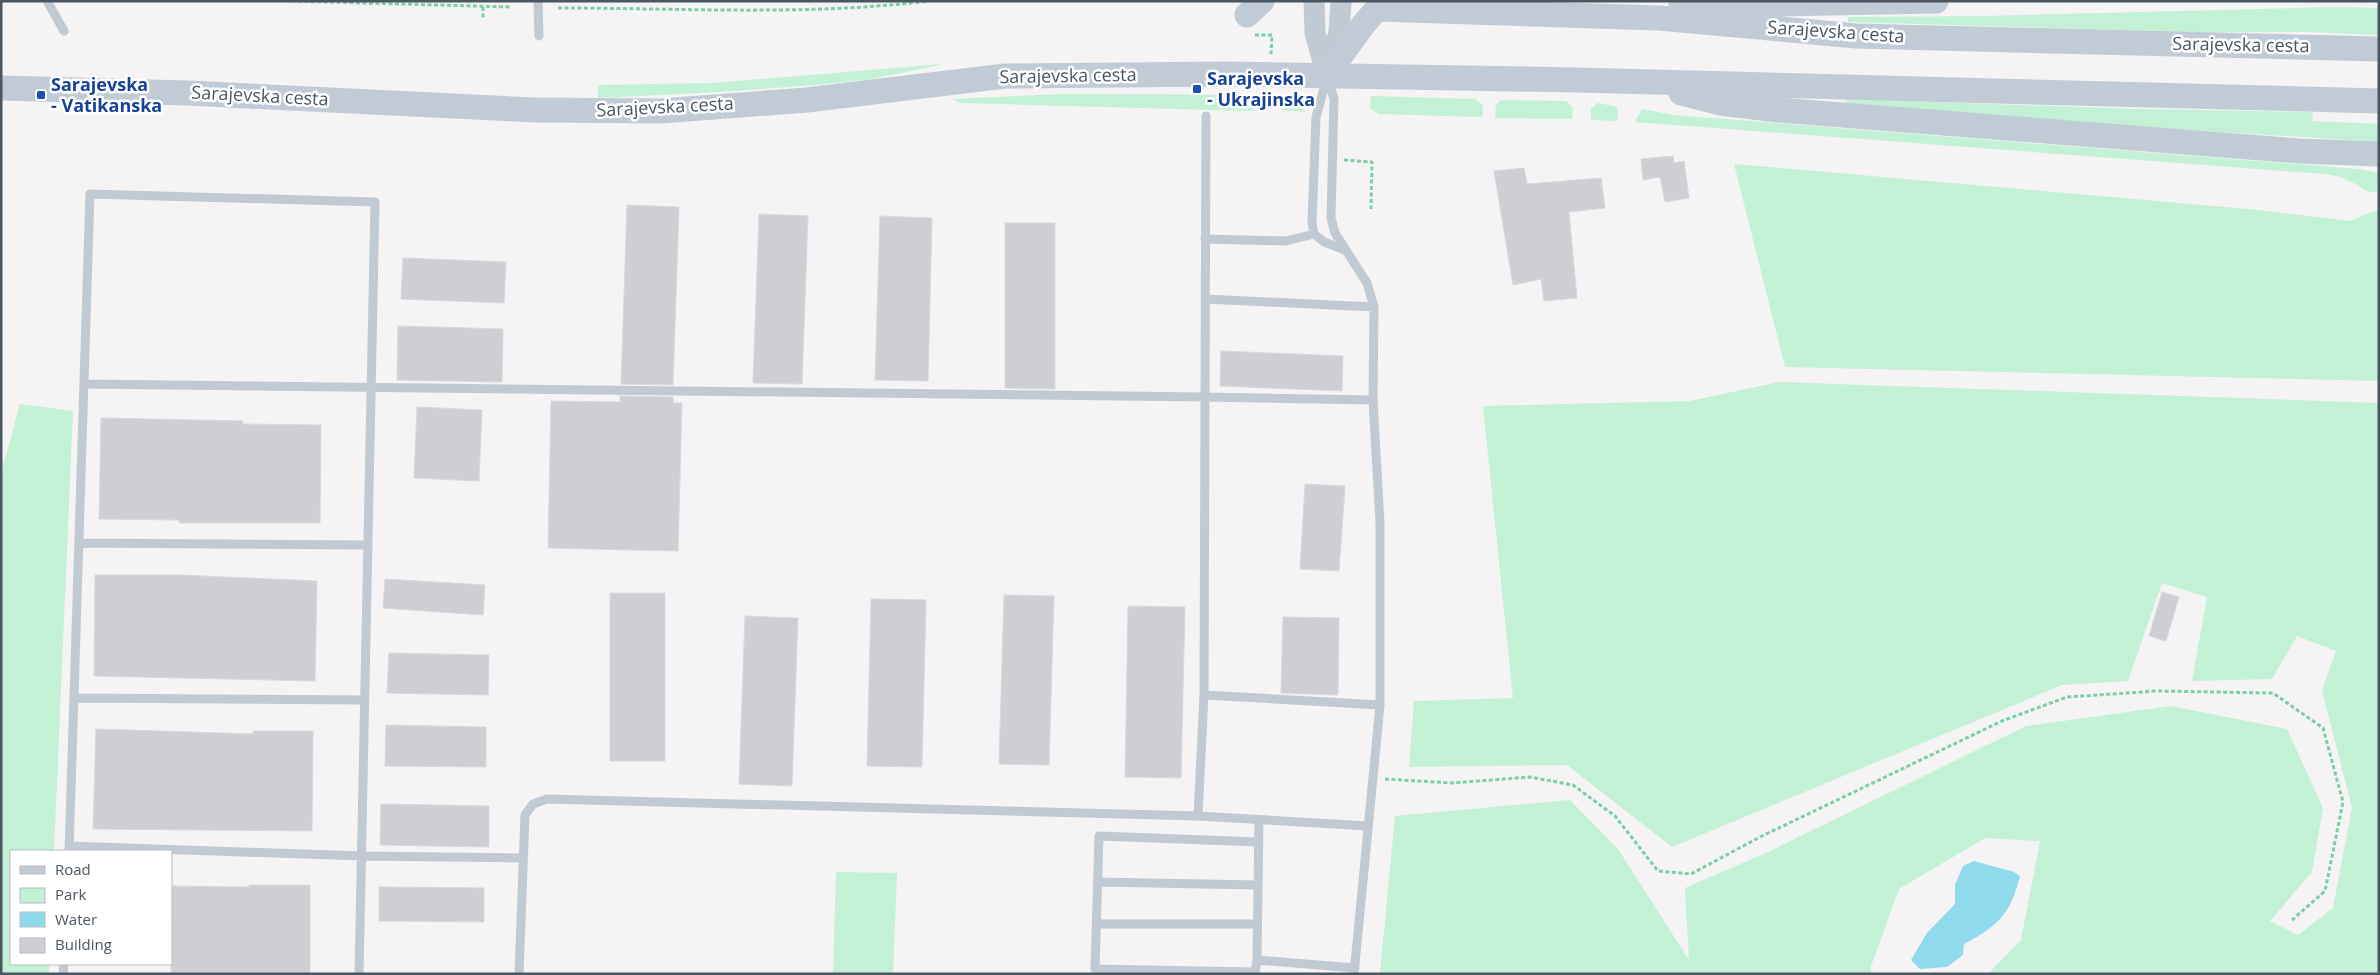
<svg xmlns="http://www.w3.org/2000/svg" width="2380" height="975" viewBox="0 0 2380 975" font-family="'Open Sans',sans-serif">
  <style>
    .green { fill: #c3f1d5 }
    .water { fill: #90daee }
    .building { fill: #cdcfd5; stroke: #d7d9de }
    .lines { fill: none; stroke-linecap: round; stroke-linejoin: round }
    .path { stroke: #7ad0a6; stroke-width: 3; stroke-dasharray: 4 2.5; stroke-linecap: butt }
    .service { stroke: #c1cad2; stroke-width: 9 }
    .tertiary { stroke: #c1cad2; stroke-width: 21 }
    .secondary { stroke: #c1cbd6; stroke-width: 25 }
    .transit-dot { fill: #1a4fb4; stroke: #fff; stroke-width: 2 }
    .labels { text-anchor: middle; stroke-width: 5; stroke-linejoin: round; paint-order: stroke }
    .street-label { font-size: 18px; fill: #4a5661; stroke: #fff }
    .transit-label { font-size: 18px; font-weight: bold; fill: #164399; stroke: #fff; text-anchor: start }
  </style>
  <rect width="100%" height="100%" fill="#f5f3f3"/>
  <path class="green" d="M2334,7L2379,8V35L2309,32H2193L1848,22V17L1987,16Z
    M944,64L872,79L816,85L721,92L598,98V85L713,83Z
    M1061,94L1262,95L1260,108L1250,111L960,103L953,99Z
    M1277,95L1295,100L1306,112L1282,110L1278,106Z
    M1371,96L1475,99L1482,104L1483,113L1481,117L1379,114L1370,108Z
    M1848,99L2137,109L2312,112L2313,121L2379,124V142L2128,126L1845,103Z
    M1501,100L1566,101L1573,108L1572,119L1495,118L1496,105Z
    M1597,103L1614,106L1618,109L1617,121L1591,120V109Z
    M1642,109L1674,115L2358,169L2379,173L2377,192C2366,194 2361,186 2351,182C2342,177 2334,175 2324,174L1635,122Z
    M1734,164L2259,210L2350,221L2379,209V381L1785,367Z
    M1779,382L2379,403V974H1988L2021,940L2040,841L1985,838L1899,889L1871,966V974H1380L1395,816L1570,800L1618,849L1689,960L1685,888L1768,852L2026,726L2171,706L2287,729L2323,808L2312,872L2270,921L2298,935L2333,908L2352,808L2322,690L2336,651L2297,636L2272,679L2192,681L2207,597L2162,583L2128,681L2062,685L1672,847L1567,765L1409,767L1414,701L1513,698L1483,406L1690,401Z
    M20,404L73,411L54,851H11V964H49V974H1V474Z
    M836,872L897,873L893,974H833Z"/>
  <path class="water" d="M1974,861L2014,872L2020,876C2010,915 1998,926 1964,944L1963,955L1947,967L1920,969L1911,960L1927,933L1955,904V885L1963,866Z"/>
  <path class="building" d="M1673,156L1674,163L1684,161L1689,198L1665,202L1660,177L1643,180L1641,159Z
    M1524,168L1527,184L1601,178L1605,208L1569,212L1577,298L1544,301L1541,279L1513,285L1494,171Z
    M627,205L679,207L673,385L621,384Z
    M759,214L808,216L802,384L753,383Z
    M880,216L932,218L928,381L875,380Z
    M1005,223H1055V389L1005,388Z
    M403,258L506,262L504,303L401,299Z
    M398,326L503,329L502,382L397,380Z
    M1221,351L1343,356L1342,391L1220,386Z
    M620,396L673,397V403H682L678,551L548,548L551,401L620,402Z
    M417,407L482,410L479,481L414,478Z
    M101,418L243,421L242,424L321,425L320,523H179V520L99,519Z
    M1305,484L1345,486L1339,571L1300,569Z
    M95,575H179L317,581L315,681L94,676Z
    M385,579L485,585L483,615L383,608Z
    M2162,592L2179,597L2166,641L2149,636Z
    M610,593H665V761H610Z
    M1004,595L1054,596L1049,765L999,764Z
    M871,599L926,600L922,767L867,766Z
    M1128,606L1185,607L1181,778L1125,777Z
    M745,616L798,618L792,786L739,784Z
    M1283,617L1339,618L1338,695L1281,693Z
    M389,653L489,655L488,695L387,693Z
    M386,725L486,727V767L385,766Z
    M96,729L253,734V731H313L312,831L93,829Z
    M381,804L489,806V847L380,845Z
    M249,885H310V974H171L172,886L249,887Z
    M379,887L484,888V922L379,921Z"/>
  <g class="lines">
    <path class="path" d="M291,1L511,7
      M483,7V18
      M558,8C681,8 807,16 929,1
      M1255,35H1272L1271,54
      M1344,160L1372,162L1371,209
      M1385,779L1452,783L1530,777L1573,785L1615,816L1658,871L1691,874L1760,837L2002,721L2067,697L2157,691L2273,693L2323,728L2343,802L2325,891L2291,921"/>
    <path class="service" d="M47,1L64,31
      M538,1L539,36
      M1327,78L1316,117L1312,223L1314,234L1324,242L1345,250
      M1328,78L1334,99L1331,218L1335,233L1367,283L1374,307L1373,400L1380,523V705L1354,974
      M1205,239L1286,241L1314,234
      M1205,299L1374,307
      M84,384L1205,397L1206,116
      M80,543L367,545
      M1204,695L1380,705
      M75,698L364,700
      M1198,816L1204,695L1205,397L1373,400
      M1259,820L1257,960L1355,968
      M70,846L361,856L522,858
      M69,851L90,194L375,202L359,974
      M1097,882L1258,885
      M1096,924H1257
      M1257,960L1255,972L1095,969L1099,836L1259,842
      M63,974L64,964
      M519,974L525,815L533,804L547,799L1198,816L1368,826"/>
    <path class="tertiary" d="M1314,1L1315,33L1327,75
      M1329,68L1339,32L1341,1"/>
    <path class="secondary" d="M1681,4L1723,5L1936,1
      M1247,15L1262,1
      M1327,75L1363,25L1377,9L1659,18L1856,36L2379,49
      M1,88L187,93L535,110L661,111L807,100L1005,76L1227,74L1577,80L2379,101
      M1681,93L1720,103L1778,110L2299,151L2379,154"/>
  </g>
  <g class="transit-dot">
    <rect x="1192" y="84" width="10" height="10" rx="2.5"/>
    <rect x="36" y="90" width="10" height="10" rx="2.5"/>
  </g>
  <g class="labels">
    <g class="street-label">
      <text transform="translate(1836 32) rotate(4)" y="6">Sarajevska cesta</text>
      <text transform="translate(2241 45) rotate(1)" y="6">Sarajevska cesta</text>
      <text transform="translate(1068 76) rotate(-1)" y="6">Sarajevska cesta</text>
      <text transform="translate(260 96) rotate(3)" y="6">Sarajevska cesta</text>
      <text transform="translate(665 107) rotate(-3)" y="6">Sarajevska cesta</text>
    </g>
    <g class="transit-label">
      <text x="1207" y="85">Sarajevska<tspan x="1207" dy="21">- Ukrajinska</tspan></text>
      <text x="51" y="91">Sarajevska<tspan x="51" dy="21">- Vatikanska</tspan></text>
    </g>
  </g>
  <rect width="2380" height="975" fill="none" stroke="#4a5661" stroke-width="5"/>
  <rect x="10" y="850" width="162" height="115" fill="#ffffff" stroke="#b7bbc0"/>
  <rect x="20" y="866" width="25" height="8" fill="#c1cbd6" stroke="#b7bbc0"/>
  <text x="55" y="875" font-size="15" fill="#4a5661">Road</text>
  <rect x="20" y="888" width="25" height="15" fill="#c3f1d5" stroke="#b7bbc0"/>
  <text x="55" y="900" font-size="15" fill="#4a5661">Park</text>
  <rect x="20" y="912" width="25" height="15" fill="#90daee" stroke="#b7bbc0"/>
  <text x="55" y="925" font-size="15" fill="#4a5661">Water</text>
  <rect x="20" y="938" width="25" height="15" fill="#cdcfd5" stroke="#b7bbc0"/>
  <text x="55" y="950" font-size="15" fill="#4a5661">Building</text>
</svg>
